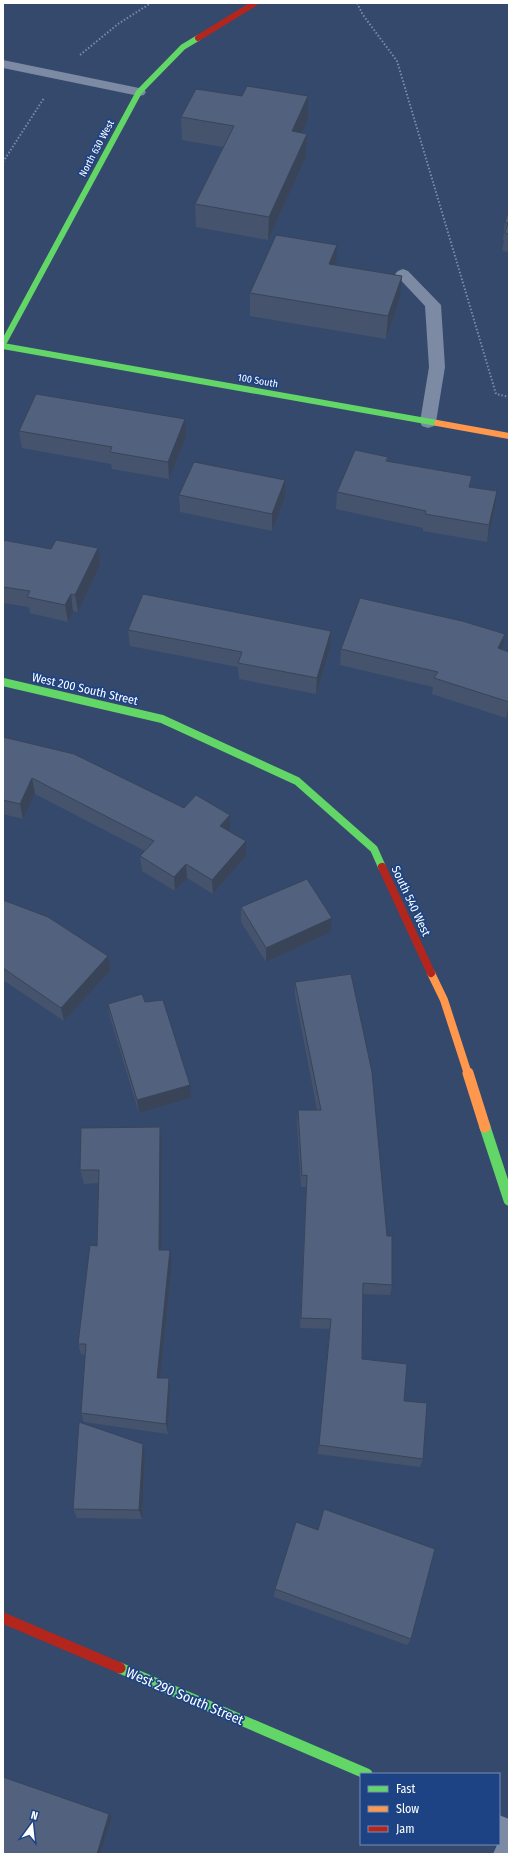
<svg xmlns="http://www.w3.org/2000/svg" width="512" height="1857" viewBox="0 0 512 1857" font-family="'Fira Sans Condensed',sans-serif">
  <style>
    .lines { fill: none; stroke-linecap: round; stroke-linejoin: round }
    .path { stroke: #7c8aa3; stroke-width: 2; stroke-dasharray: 1.5 2; stroke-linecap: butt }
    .lane { fill: #7c8aa3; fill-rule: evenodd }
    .street { fill: #7c8aa3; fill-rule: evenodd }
    .fast-far2 { stroke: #63d668; stroke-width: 6 }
    .fast-far1 { stroke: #63d668; stroke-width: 8 }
    .fast { stroke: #63d668; stroke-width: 11 }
    .slow-far2 { stroke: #ff974d; stroke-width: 6 }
    .slow-far1 { stroke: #ff974d; stroke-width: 8 }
    .slow { stroke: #ff974d; stroke-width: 11 }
    .jam-far2 { stroke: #b3261e; stroke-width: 6 }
    .jam-far1 { stroke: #b3261e; stroke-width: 8 }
    .jam { stroke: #b3261e; stroke-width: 11 }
    .wall { fill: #46536c }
    .shaded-wall { fill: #394458 }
    .building { fill: #51617e; stroke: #394458 }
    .labels { text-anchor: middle; stroke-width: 3.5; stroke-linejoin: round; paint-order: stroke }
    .far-street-label { font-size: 10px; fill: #fff; stroke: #1e4384 }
    .street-label { font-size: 12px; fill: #fff; stroke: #1e4384 }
    .near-street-label { font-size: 14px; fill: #fff; stroke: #1e4384 }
  </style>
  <rect width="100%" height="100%" fill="#35496d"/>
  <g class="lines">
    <path class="path" d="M357,3L363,15L397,61L496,394L509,397
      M80,55L118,24L151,3
      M3,162L44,98"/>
    <path class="lane" d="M3,60L139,88L144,89L146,92L144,95L139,96L3,68Z
      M403,269L408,271L441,305L445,367L436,422L434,426L428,428L422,426L420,422L429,367L425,306L395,274L398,271Z"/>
    <path class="street" d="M499,1815L509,1819V1854H493L497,1845L495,1844H499Z"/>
    <path class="fast-far2" d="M3,344L139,92L183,47L198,38
      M3,346L437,423"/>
    <path class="fast-far1" d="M3,682L162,719L297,781L374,849L382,867"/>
    <path class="fast" d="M485,1127L509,1200
      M120,1668L367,1774"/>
    <path class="slow-far2" d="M437,423L509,436"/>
    <path class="slow-far1" d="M431,973L444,1000L468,1074"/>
    <path class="slow" d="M468,1073L485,1127"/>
    <path class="jam-far2" d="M198,38L255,3"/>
    <path class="jam-far1" d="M382,867L431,973"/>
    <path class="jam" d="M3,1618L120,1668"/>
  </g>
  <path class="wall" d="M242,96H308V119L301,133L307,134L306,157L268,240L196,227L195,204L223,147L182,140L181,117Z
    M509,210V252L502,251L504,240H503L505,222Z
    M336,265L400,298L386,339L250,316V293Z
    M19,431L186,437L169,479L112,469L111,464L22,448Z
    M388,457V461L472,476L470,487L497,491L495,509L487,542L423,531V528L336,509L337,492Z
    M179,495L285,498L272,531L180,512Z
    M3,540L100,565L78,612L73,611L68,622L30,613L29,607L3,603Z
    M128,630L330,648L316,694L239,679L238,667L130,646Z
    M505,634L502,649L509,652V712L506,718L432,694L433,687L340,665L341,649Z
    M3,737L184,808L230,815V830L229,831L246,856L213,894L187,878L175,891L142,871L140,856L145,851L35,794L23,819L3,814Z
    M3,900L108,956L111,970L64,1021L3,980Z
    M241,907L332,918L331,932L266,962L241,922Z
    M295,982L387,1236L392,1285L390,1295L362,1294V1359L404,1401L423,1459L420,1467L318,1454L330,1329L300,1328L306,1187H301L297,1123L298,1110H317L295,995Z
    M145,1002L191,1098L139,1113L110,1017L108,1004Z
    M160,1127L162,1140L161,1250L172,1263L160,1378L170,1388L168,1434L84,1422L81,1413L85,1355L81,1354L78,1344L97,1246L99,1183L84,1184L80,1170Z
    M143,1444L145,1455L142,1519L77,1518L73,1509Z
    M318,1530L411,1639L407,1645L274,1597L275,1589Z"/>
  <path class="shaded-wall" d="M308,96V119L292,154V131Z
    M307,134L306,157L268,240L269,217Z
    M337,245L336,267L329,264Z
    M402,276L400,298L386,339L388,316Z
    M185,419L186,437L169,479L168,462Z
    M285,480V498L272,531V514Z
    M497,491L495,509L487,542L489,525Z
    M98,548L100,565L78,612L75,595Z
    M71,594L73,611L68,622L65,605Z
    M331,631L330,648L316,694L317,678Z
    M505,634L502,651L498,648Z
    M509,705V712L506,718Z
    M32,778L35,794L23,819L20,804Z
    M230,815V830L220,841V826Z
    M246,841V856L213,894L212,880Z
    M186,864L187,878L175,891L174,877Z
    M332,918L331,932L266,962V948Z
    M108,956L111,970L64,1021L61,1008Z
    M190,1085L191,1098L139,1113L137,1100Z
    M160,1127L162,1140L161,1262L159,1250Z
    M170,1250L172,1263L159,1388L157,1378Z
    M169,1378L170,1388L168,1434L166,1424Z
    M143,1444L145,1455L142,1519L139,1510Z
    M109,1814L112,1816L100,1854H97Z"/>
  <path class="building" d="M247,86L308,96L292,131L307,134L269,217L195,204L234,126L181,117L196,89L242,96Z
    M509,210V234L505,233L508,223L505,222Z
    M276,235L337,245L329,264L402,276L388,316L250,293Z
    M36,394L185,419L168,462L110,452L112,447L19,431Z
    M355,450L388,457L386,461L472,476L469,487L497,491L489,525L425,514L426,511L337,492Z
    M194,462L285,480L272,514L179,495Z
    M3,540L51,549L56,540L98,548L75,595L71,594L65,605L27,597L30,591L3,587Z
    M143,594L331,631L317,678L238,663L242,652L128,630Z
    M360,598L462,621L505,634L498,648L509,652V702L434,678L438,672L341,649Z
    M3,737L74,754L184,808L196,795L230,815L220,826L246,841L212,880L186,864L174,877L140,856L154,841L32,778L20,804L3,800Z
    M307,879L332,918L266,948L241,907Z
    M3,900L48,917L108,956L61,1008L3,968Z
    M351,974L372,1072L387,1236H392V1285L363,1283L362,1359L407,1364L404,1401L427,1403L423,1459L319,1445L331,1319L301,1318L307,1175L302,1176L298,1110H321L295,982Z
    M142,994L145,1002L163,1000L190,1085L137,1100L108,1004Z
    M160,1127L159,1250H170L157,1378H169L166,1424L81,1413L86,1344H78L90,1245L97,1246L99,1170H80L81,1128Z
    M79,1422L143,1444L139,1510L73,1509Z
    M324,1509L435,1549L411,1639L275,1589L296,1522L318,1530Z
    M3,1777L109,1814L97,1854H3Z"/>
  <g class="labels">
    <g class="far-street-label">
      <text transform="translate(96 148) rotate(-62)" y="4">North 630 West</text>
      <text transform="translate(258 380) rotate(10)" y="4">100 South</text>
    </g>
    <g class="street-label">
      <text transform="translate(85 689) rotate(13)" y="4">West 200 South Street</text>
      <text transform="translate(411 901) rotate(65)" y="4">South 540 West</text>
    </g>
    <g class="near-street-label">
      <text transform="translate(185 1696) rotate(23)" y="5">West 290 South Street</text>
    </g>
  </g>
  <rect width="512" height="1857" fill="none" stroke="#ffffff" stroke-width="8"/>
  <rect x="360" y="1773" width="140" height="72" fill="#1e4384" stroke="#788eb5"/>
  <rect x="368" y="1786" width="20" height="6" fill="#63d668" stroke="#788eb5"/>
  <text x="396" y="1793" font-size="12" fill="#ffffff">Fast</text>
  <rect x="368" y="1806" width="20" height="6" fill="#ff974d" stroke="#788eb5"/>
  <text x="396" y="1813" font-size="12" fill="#ffffff">Slow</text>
  <rect x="368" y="1826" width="20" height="6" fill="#b3261e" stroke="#788eb5"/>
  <text x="396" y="1833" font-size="12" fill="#ffffff">Jam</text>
  <g transform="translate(32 1825) rotate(15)" stroke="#1e4384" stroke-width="3" paint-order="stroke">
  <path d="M0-3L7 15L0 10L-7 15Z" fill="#ffffff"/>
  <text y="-6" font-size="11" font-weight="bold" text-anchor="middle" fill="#ffffff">N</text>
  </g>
</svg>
